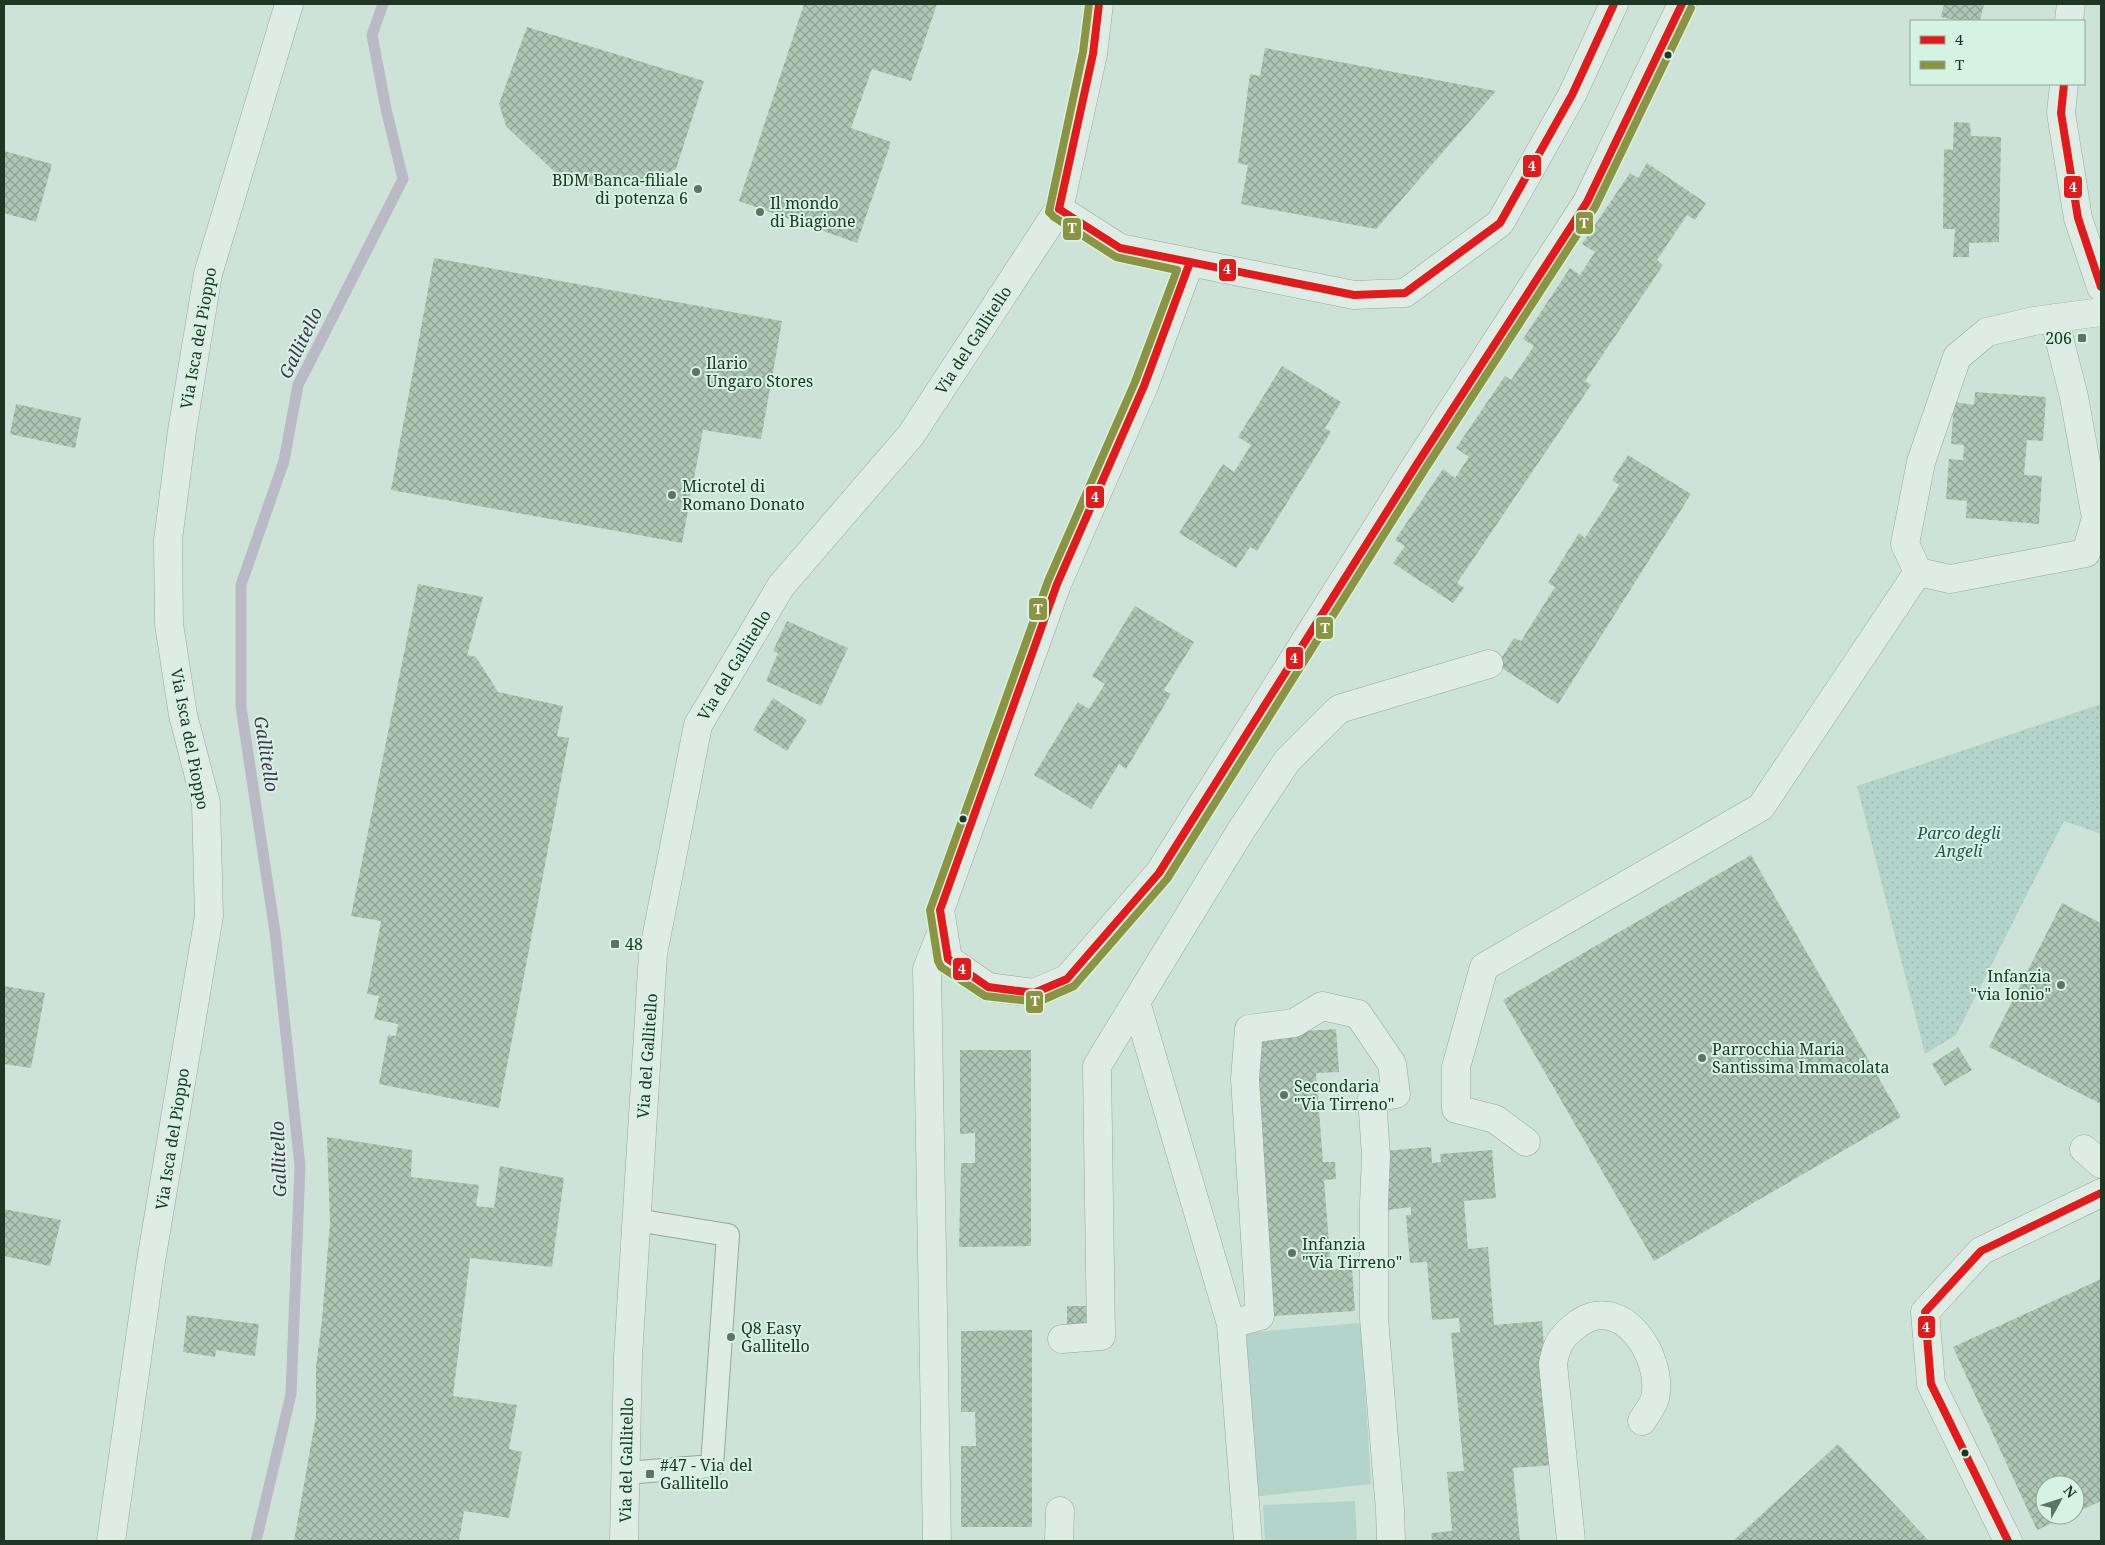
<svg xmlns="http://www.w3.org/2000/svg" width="2105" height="1545" viewBox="0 0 2105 1545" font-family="'Noto Serif',serif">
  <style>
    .green { fill: #b2d4cb }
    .park { fill: url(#park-dots) }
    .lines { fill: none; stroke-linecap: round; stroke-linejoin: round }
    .stream { stroke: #bab9c6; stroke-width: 11 }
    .building { fill: url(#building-cross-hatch) }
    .service-casing { stroke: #97a89d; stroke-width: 24 }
    .pedestrian-casing { stroke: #97a89d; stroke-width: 29 }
    .minor-casing { stroke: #97a89d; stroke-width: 29 }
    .tertiary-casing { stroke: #97a89d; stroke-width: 29 }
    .service { stroke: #dfece5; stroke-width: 22 }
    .pedestrian { stroke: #dfece5; stroke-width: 28 }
    .minor { stroke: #dfece5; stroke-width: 28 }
    .tertiary { stroke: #dfece5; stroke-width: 28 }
    .bus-1-casing { stroke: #d5f3e2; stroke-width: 11 }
    .bus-2-casing { stroke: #d5f3e2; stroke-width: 11 }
    .bus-1 { stroke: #e4191c; stroke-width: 8 }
    .bus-2 { stroke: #8b9440; stroke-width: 8 }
    .bus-dot { fill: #203625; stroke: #d5f3e2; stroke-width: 2 }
    .poi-dot { fill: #5d7363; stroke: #d5f3e2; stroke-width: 2 }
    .labels { text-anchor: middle; stroke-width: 4; stroke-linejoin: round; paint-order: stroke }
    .poi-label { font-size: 16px; fill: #203625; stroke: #d5f3e2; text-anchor: start }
    .street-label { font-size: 16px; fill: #203625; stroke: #d5f3e2 }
    .park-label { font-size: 16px; font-style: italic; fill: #285151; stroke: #d5f3e2 }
    .water-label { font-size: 18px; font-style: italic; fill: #493055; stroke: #d5f3e2 }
    .line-badge { stroke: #d5f3e2; stroke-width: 2 }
    .badge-label { font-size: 14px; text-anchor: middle; font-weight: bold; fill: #fff }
  </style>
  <defs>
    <pattern id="park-dots" width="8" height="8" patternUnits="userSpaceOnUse" patternTransform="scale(1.25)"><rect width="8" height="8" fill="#b2d4cb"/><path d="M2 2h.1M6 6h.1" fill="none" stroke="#99b7ae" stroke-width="1.8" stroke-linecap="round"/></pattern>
    <pattern id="building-cross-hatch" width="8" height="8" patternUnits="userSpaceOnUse" patternTransform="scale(1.25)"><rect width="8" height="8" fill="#afc6b5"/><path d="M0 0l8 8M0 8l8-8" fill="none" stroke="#8ea293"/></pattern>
  </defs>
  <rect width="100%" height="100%" fill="#cee3d7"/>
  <path class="green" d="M1361,1323L1371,1484L1252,1497L1241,1333Z
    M1355,1501L1357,1541H1265L1263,1505Z"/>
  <path class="park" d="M2101,704V834L2064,821L1956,1035L1925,1054L1857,786Z"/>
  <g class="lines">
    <path class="stream" d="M256,1541L291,1394L300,1166L275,932L241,707V585L284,461L298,385L403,179L386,109L372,35L383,4"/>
  </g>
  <path class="building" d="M804,4H937L911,81L872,69L851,128L891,142L857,243L739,201Z
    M1944,4H1984L1980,21H1959L1941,17Z
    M527,27L704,81L676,169L660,176L636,184L613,186L589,185L560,177L506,126L499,104Z
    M1265,48L1496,91L1376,229L1241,204L1248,165L1238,163L1250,74L1260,76Z
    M1954,122L1970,123L1971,136L2001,137L1999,242L1969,243V257H1953L1955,229H1943L1944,149L1953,150Z
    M4,151L52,164L36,222L4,213Z
    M1647,163L1706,203L1695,220L1687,215L1657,260L1663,265L1585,381L1591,385L1457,583L1464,588L1453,603L1393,563L1405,546L1395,540L1443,469L1455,478L1469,457L1456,448L1505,376L1511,380L1534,346L1523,339L1570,268L1580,275L1595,252L1582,244L1630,173L1638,178Z
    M434,258L782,321L761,439L703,430L682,543L391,490Z
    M1282,366L1341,402L1325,428L1331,432L1257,551L1250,547L1236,568L1179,533L1223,464L1234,472L1251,445L1238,437Z
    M1975,392L2046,397L2043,441L2027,440L2024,475L2042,476L2039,524L1966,518L1967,501L1946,499L1949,459L1963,460L1964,445L1951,444L1954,402L1974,405Z
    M16,404L81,418L75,448L10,434Z
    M1628,455L1691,494L1558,704L1497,665L1514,638L1521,641L1555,587L1548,583L1579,533L1585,538L1619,485L1612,480Z
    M418,584L483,597L467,655L476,657L498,692L563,706L557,736L569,738L499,1108L379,1084L388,1035L396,1036L398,1024L374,1019L379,996L367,994L381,921L351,916Z
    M1135,606L1194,642L1164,690L1171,694L1126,769L1119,764L1091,809L1034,775L1078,702L1089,709L1105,684L1092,676Z
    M787,621L848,648L821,706L766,681L778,653L773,651Z
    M773,698L807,720L787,751L753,730Z
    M1751,855L1901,1117L1654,1261L1503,1000Z
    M2062,903L2101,923V1104L1989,1047Z
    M4,986L45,993L31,1068L4,1064Z
    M1336,1029L1339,1072L1316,1073L1323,1162H1335L1336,1179L1324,1180L1331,1269L1352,1268L1355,1311L1273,1316L1253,1034Z
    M1958,1047L1972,1070L1945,1086L1932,1064Z
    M960,1050H1031V1246L959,1247L961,1163H975V1133L960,1134Z
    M327,1137L412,1150L411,1177L479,1185L476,1206L494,1208L500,1166L564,1178L552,1267L470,1258L453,1396L517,1405L509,1449L522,1452L509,1518L464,1511L459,1541H294L316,1416V1367L322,1320L330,1223Z
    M1431,1147L1432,1163L1441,1162L1440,1154L1492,1150L1496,1198L1464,1201L1468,1249L1488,1247L1494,1325L1542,1321L1554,1465L1513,1468L1520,1540L1432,1541L1431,1533L1452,1531L1447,1472L1464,1471L1451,1333L1460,1332L1459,1318L1432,1320L1427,1262L1410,1263L1406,1215H1411V1207L1388,1210L1383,1151Z
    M4,1209L61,1220L50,1266L4,1256Z
    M2101,1279V1501L2075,1513V1485H2045V1515H2070L2037,1530L1953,1347Z
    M1067,1306H1089L1088,1329H1067Z
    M187,1315L259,1324L255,1356L216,1350L215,1357L183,1352Z
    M1032,1330V1527H961V1446H976L975,1412H961V1331Z
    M1838,1444L1929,1541H1733Z"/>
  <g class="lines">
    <g class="service-casing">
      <path id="service" d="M626,1473L712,1466L728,1235L636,1220"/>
    </g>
    <g class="pedestrian-casing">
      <path id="pedestrian" d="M1136,1002L1240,832L1287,761L1339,709L1489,664
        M1231,1324L1248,1541
        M1062,1339L1101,1336L1097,1066L1136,1002L1231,1324L1260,1316L1245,1079L1249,1029L1294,1023L1322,1006L1358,1014L1392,1064L1396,1094L1372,1098L1376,1156L1374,1203V1318L1390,1510L1391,1541
        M1571,1541L1553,1364C1554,1358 1555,1352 1558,1346C1561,1337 1571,1329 1579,1323C1623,1293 1664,1358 1655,1398C1653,1406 1646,1414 1642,1421"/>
    </g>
    <g class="minor-casing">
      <path id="minor" d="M2069,21L2071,4
        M2064,84L2061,113L2078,218L2101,287
        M1190,262L1144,386L1057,584L940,910L948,959L988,987L1034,993L1067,979L1159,873L1417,464L1587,202L1682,4
        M2054,318L2074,397L2096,518L2086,553L1950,579L1918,572L1905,544L1921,462L1957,357L1987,332L2034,321L2101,312
        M1526,1142L1495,1119L1456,1109V1067L1484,967L1761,807L1918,572
        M2084,1149L2101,1164
        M111,1541L151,1261L209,916L206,803L183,715L169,624L168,540L182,431L208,274L289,4
        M937,1541L927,969L942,931
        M1059,1541L1060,1511
        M2008,1541L1931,1384L1925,1312L1981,1251L2101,1193"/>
    </g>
    <g class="tertiary-casing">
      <path id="tertiary" d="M1059,209L1120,248L1354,295L1405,293L1500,223L1572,95L1614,4
        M624,1541L628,1357L653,954L698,725L781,586L911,435L1059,209L1093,54L1099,4"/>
    </g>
    <use href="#service" class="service"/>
    <use href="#pedestrian" class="pedestrian"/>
    <use href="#minor" class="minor"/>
    <use href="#tertiary" class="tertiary"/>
    <g class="bus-1-casing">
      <path id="bus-1" d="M2064,84L2061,113L2078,218L2101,287
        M1059,209L1120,248L1354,295L1405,293L1500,223L1572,95L1614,4
        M1059,209L1093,54L1099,4
        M1190,262L1144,386L1057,584L940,910L948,959L988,987L1034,993L1067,979L1159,873L1417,464L1587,202L1682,4
        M2008,1541L1931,1384L1925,1312L1981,1251L2101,1193"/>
    </g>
    <g class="bus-2-casing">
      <path id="bus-2" d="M1089,4L1083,52L1049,212L1054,217L1116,257L1177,270L1135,382L1048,581L930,910L938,961L941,967L985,996L1038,1002L1074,986L1167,879L1425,469L1595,207L1691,8"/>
    </g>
    <use href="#bus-1" class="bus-1"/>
    <use href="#bus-2" class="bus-2"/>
  </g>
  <g class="bus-dot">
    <circle cx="1668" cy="55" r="4.5"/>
    <circle cx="963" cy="819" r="4.5"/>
    <circle cx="1965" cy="1453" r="4.5"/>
  </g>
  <g class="poi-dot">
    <circle cx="698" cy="189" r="5"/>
    <circle cx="760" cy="212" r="5"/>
    <rect x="2077" y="333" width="10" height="10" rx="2.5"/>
    <circle cx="696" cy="372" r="5"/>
    <circle cx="672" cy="495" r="5"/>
    <rect x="610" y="939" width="10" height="10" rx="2.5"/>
    <circle cx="2061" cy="985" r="5"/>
    <circle cx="1702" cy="1058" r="5"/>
    <circle cx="1284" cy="1095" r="5"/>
    <circle cx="1292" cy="1253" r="5"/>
    <circle cx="731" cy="1337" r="5"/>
    <rect x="645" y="1469" width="10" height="10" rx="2.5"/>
  </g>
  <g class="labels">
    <g class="poi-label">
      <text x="688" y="186" text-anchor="end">BDM Banca-filiale<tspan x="688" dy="18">di potenza 6</tspan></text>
      <text x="770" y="209">Il mondo<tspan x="770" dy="18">di Biagione</tspan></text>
      <text x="2072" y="344" text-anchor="end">206</text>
      <text x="706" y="369">Ilario<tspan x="706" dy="18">Ungaro Stores</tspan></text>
      <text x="682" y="492">Microtel di<tspan x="682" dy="18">Romano Donato</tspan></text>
      <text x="625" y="950">48</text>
      <text x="2051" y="982" text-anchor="end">Infanzia<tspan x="2051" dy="18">"via Ionio"</tspan></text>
      <text x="1712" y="1055">Parrocchia Maria<tspan x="1712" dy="18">Santissima Immacolata</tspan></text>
      <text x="1294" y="1092">Secondaria<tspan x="1294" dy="18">"Via Tirreno"</tspan></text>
      <text x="1302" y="1250">Infanzia<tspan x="1302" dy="18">"Via Tirreno"</tspan></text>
      <text x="741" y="1334">Q8 Easy<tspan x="741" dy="18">Gallitello</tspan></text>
      <text x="660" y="1471">#47 - Via del<tspan x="660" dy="18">Gallitello</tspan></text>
    </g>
    <g class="street-label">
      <text transform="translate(198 338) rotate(-80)" y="6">Via Isca del Pioppo</text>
      <text transform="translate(973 340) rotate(-57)" y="6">Via del Gallitello</text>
      <text transform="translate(734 665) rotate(-59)" y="6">Via del Gallitello</text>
      <text transform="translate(190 739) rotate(79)" y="6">Via Isca del Pioppo</text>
      <text transform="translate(647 1056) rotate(-86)" y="6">Via del Gallitello</text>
      <text transform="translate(172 1139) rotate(-81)" y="6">Via Isca del Pioppo</text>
      <text transform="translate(626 1460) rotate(-89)" y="6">Via del Gallitello</text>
    </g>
    <g class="park-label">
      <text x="1959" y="839">Parco degli<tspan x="1959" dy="18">Angeli</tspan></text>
    </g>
    <g class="water-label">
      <text transform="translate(301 343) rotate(-64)" y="6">Gallitello</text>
      <text transform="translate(266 754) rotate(81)" y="6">Gallitello</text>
      <text transform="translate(279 1159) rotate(-92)" y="6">Gallitello</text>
    </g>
  </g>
  <g class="line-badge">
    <rect x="1522" y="154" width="20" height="24" rx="5" fill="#e4191c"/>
    <rect x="2063" y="175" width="20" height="24" rx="5" fill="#e4191c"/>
    <rect x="1575" y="211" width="19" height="24" rx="5" fill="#8b9440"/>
    <rect x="1062" y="217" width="20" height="24" rx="5" fill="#8b9440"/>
    <rect x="1218" y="258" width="19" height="24" rx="5" fill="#e4191c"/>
    <rect x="1085" y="485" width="20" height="24" rx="5" fill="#e4191c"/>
    <rect x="1028" y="597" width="20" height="24" rx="5" fill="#8b9440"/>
    <rect x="1315" y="616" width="19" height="24" rx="5" fill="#8b9440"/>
    <rect x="1285" y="646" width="19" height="24" rx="5" fill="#e4191c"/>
    <rect x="952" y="957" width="20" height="24" rx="5" fill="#e4191c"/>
    <rect x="1025" y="990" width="19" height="24" rx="5" fill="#8b9440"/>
    <rect x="1917" y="1315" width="19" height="24" rx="5" fill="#e4191c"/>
  </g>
  <g class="badge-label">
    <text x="1532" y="171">4</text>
    <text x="2073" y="192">4</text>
    <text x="1584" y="228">T</text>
    <text x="1072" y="233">T</text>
    <text x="1227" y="274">4</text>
    <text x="1095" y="502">4</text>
    <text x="1038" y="614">T</text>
    <text x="1325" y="633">T</text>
    <text x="1294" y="663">4</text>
    <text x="962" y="974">4</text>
    <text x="1035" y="1006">T</text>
    <text x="1926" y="1332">4</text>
  </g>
  <rect width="2105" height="1545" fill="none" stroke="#203625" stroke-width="10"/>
  <rect x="1910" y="20" width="175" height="65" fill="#d5f3e2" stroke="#8da796"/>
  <rect x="1920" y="36" width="25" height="8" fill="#e4191c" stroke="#8da796"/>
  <text x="1955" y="45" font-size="15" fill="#203625">4</text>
  <rect x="1920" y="61" width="25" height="8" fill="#8b9440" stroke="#8da796"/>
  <text x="1955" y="70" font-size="15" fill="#203625">T</text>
  <g transform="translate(2060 1500) rotate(50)"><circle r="24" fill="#d5f3e2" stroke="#8da796"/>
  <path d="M0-4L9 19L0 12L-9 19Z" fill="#5d7363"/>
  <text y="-8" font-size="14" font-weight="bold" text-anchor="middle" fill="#203625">N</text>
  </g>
</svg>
